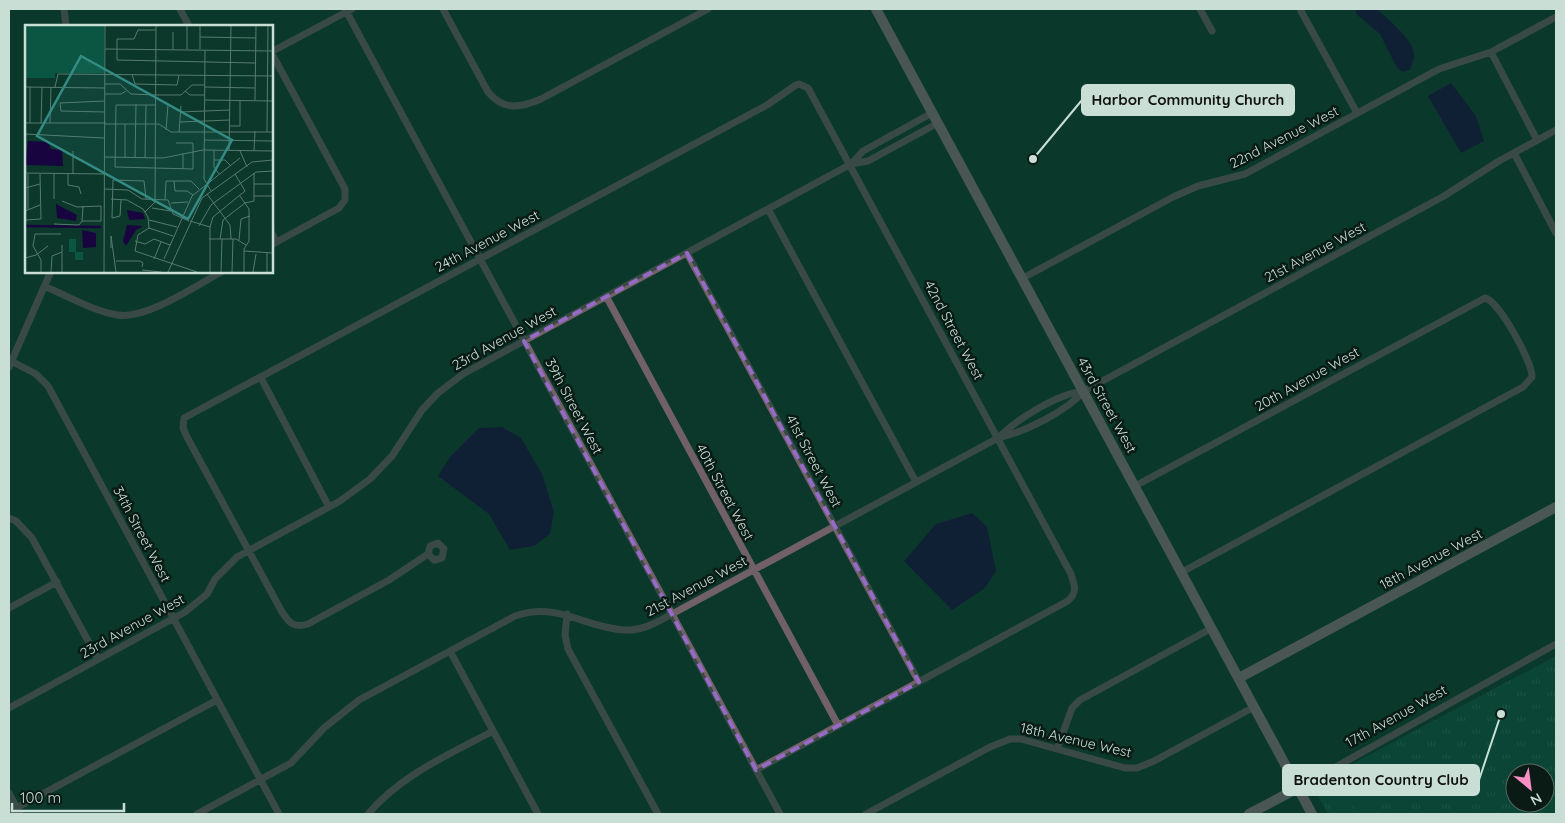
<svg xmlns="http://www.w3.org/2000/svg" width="1565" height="823" viewBox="0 0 1565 823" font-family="Quicksand,sans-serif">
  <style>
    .grass { fill: url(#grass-tufts); fill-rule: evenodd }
    .pitch { fill: #0a5642 }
    .water { fill: #18043f }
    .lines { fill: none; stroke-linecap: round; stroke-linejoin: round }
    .street { stroke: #716067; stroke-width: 7 }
    .secondary { stroke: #957b86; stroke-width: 10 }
    .marked { fill: none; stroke: #966bc7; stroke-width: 4; stroke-dasharray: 10 6; stroke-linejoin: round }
    .labels { text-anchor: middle; stroke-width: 5; stroke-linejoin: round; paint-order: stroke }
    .street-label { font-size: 14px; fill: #c9dfd6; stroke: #0a1b15 }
    .inset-river { fill: none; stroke: #18043f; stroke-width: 2.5 }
    .inset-road { fill: none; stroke: #577b6f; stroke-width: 1 }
    .view { fill: #348b83; fill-opacity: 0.15; stroke: #348b83; stroke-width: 2.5 }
    .inset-edge { fill: none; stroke: #c9dfd6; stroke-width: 2.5 }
    .leader { fill: none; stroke: #c9dfd6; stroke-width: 2 }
    .callout-dot { fill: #c9dfd6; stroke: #0a1b15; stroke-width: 2 }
    .callout { fill: #c9dfd6; stroke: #c9dfd6; stroke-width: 2 }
    .callout-label { font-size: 15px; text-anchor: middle; font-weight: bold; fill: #111 }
  </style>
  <defs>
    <pattern id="grass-tufts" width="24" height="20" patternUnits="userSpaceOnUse" patternTransform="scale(1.25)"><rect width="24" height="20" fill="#0a5642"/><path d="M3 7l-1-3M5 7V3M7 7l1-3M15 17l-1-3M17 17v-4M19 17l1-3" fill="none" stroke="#2c6e5d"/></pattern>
  </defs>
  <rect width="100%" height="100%" fill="#0b382b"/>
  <path class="grass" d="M1556,656V814H1328L1312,785ZM1515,773H1545V803H1515Z"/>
  <path class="pitch" d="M1360,782L1365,791L1374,798L1359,810L1349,804L1346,796L1350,785Z"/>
  <path class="water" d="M1356,9H1378C1387,20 1413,38 1414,54C1415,58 1411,65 1410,70L1402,72L1396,66L1380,34L1356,14Z
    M1451,83L1476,116L1484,141L1461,153L1428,96Z
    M502,427L521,438L542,474L554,512L550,534L534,546L510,550L489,514L438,476L450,457L479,428Z
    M972,513L987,527L996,571L985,588L952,610L904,561L936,524Z"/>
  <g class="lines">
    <path class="street" d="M64,9L66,26
      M180,9L189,26
      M345,9L780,814
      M443,9L488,92C504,111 520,108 541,99L708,9
      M1200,9L1212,31
      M1301,11L1357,113
      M1491,52L1537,140
      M1514,153L1556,233
      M851,164L868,161L938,123
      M768,209L916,482
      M271,232L277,242
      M271,245L339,208L345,200V189L271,52L352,9
      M687,253L919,682
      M1023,278L1173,197L1198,186L1245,174L1439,69L1491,52L1556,17
      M46,287C68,296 93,311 118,315C146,320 197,285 223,271
      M606,296L838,725
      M9,360L36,374L48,386L279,814
      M9,367L51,271
      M261,378L329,507
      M998,438C1024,432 1066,412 1084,391L1444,196L1499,161L1556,130
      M1135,486L1485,298C1499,301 1533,363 1532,377L1523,387L1182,572
      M9,518L16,521L32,538L98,659
      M428,554L434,560L442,558L444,549L438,543L430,546L428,554L389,580L308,624C294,628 290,624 282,612L187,437L183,428L184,418L767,105L796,85L799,84L808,88L1071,574C1075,586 1078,594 1066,602L756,770
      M9,608L57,582
      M567,614L565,635L568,649L658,814
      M450,651L538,814
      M9,708L185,612L207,594L215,579L237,557L340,501L370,479L392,456L422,410L438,393L463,374L851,164L863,151L932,113
      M1057,749L1072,708L1080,700L1212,628
      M1298,788L1556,644
      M9,793L20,814
      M9,812L217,700
      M197,814L291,763L324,728L359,700L515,616C558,601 584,628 625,630C642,631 658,622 672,614L998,438C1017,419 1057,394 1084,391
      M368,814C401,775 448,755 493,731
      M866,814L990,747L1010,739H1021L1125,768H1137L1154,761L1254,707"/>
    <path class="secondary" d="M876,9L1312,814
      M1239,678L1556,507
      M1249,814L1298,788"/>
  </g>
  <path d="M0 0H1565V823H0ZM687,253L919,682L756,770L524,341Z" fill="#0b382b" fill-opacity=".55" fill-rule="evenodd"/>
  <path class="marked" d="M687,253L919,682L756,770L524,341Z"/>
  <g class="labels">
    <g class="street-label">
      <text transform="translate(1284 137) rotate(-27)" y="5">22nd Avenue West</text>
      <text transform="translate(487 241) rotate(-28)" y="5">24th Avenue West</text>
      <text transform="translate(1315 252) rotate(-28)" y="5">21st Avenue West</text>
      <text transform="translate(954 330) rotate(62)" y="5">42nd Street West</text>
      <text transform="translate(504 338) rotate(-29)" y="5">23rd Avenue West</text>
      <text transform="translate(1307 379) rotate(-29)" y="5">20th Avenue West</text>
      <text transform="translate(1107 405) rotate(61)" y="5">43rd Street West</text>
      <text transform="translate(574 406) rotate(62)" y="5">39th Street West</text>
      <text transform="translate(814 461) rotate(62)" y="5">41st Street West</text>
      <text transform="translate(725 492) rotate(62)" y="5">40th Street West</text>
      <text transform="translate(142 534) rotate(62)" y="5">34th Street West</text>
      <text transform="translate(1431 559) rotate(-28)" y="5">18th Avenue West</text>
      <text transform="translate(696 586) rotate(-28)" y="5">21st Avenue West</text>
      <text transform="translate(132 626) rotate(-29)" y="5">23rd Avenue West</text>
      <text transform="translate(1396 716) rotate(-29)" y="5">17th Avenue West</text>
      <text transform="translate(1076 740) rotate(13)" y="5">18th Avenue West</text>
    </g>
  </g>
  <g transform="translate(25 25)">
    <rect width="248" height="248" fill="#0b382b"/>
    <path d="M0,1H79V48H30V53H0Z" fill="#0a5642"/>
    <path d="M44,214H51V227H58V235H50V227H44Z" fill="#0a5642"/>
    <path d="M3,116L23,117L26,124L37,125L38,141L0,140ZM31,179L52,190L51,196L32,193ZM102,185L118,188L120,194L104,195ZM102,200L118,201L111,205L101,221L98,216ZM57,205L71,208V222L58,223Z" fill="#18043f"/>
    <path class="inset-river" d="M0,201L76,202"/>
    <path class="inset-road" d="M131,5H113L109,14H92V35L230,38M175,12L231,13M80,24L248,26M148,24V7M162,24V1M175,24V1M180,25L179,154L186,166M107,49L110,59L152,60L154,50M80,59H95L106,69L131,70H156L167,60H180M0,62L80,63M30,62L33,49L248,51M180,62L230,63M160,66L165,70H180M80,69H96L101,66M180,75L248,76M230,75L231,1M131,80H91L90,142L168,144V118H151M80,87L36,86L35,78L80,76M155,87L205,85M155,97L205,95M0,98H81M5,98V62M16,98L17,62M25,98L26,62M80,99H134L146,107H248M205,101H215V75M141,105L143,80M154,107L156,81M242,107L243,1M0,109L79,113M179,115L248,116M189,125V142L194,149M204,125L206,1M215,126L222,142M229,126L230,106M79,132L138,133L178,125L248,126M100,132V99M110,133L111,79M120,133L121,80M189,135H200L206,141M158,144V128M0,148L79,149M3,149V184M29,149V174M43,149V160L54,162L56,169M48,149V126M149,156L150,166H162L168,170M229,159H248M0,163L15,159M79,164L103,165L117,174L143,175L148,189L164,196M182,169L205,200L206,214M215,171L224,184V216L219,224V247M229,171H248M86,174L102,175L118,184L123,192L124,203L113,210L110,226L172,247M96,175L95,191L87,193L88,155L119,156L121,174M140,175L141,156H166L174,164M146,178L163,177M127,183L146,186M0,186L15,180M120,187L130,177L131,1M0,195L16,194L15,149M124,195L152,202M57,196L58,181M165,196L185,202M29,199L54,200L57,196H76V181L52,182L37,176M174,201L186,180L231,147L248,146M124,203L148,211M10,209L8,221L16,235V247M10,209H36M184,214H211L221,220M195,214L198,195L220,178L229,176V148M214,215L216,194L225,191M110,216L120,219L129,214L145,220M86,223V211L91,247M219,226L248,228M242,228V247M0,233L11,230L23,221M129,234L136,217M139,234L167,171L215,133M91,236H115L118,238L117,242M117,245L136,247M26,247L27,231L37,227M37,247V220M79,247L80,1M143,247L177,173L227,137L248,135M185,247V202L188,192L220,166L210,149M196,247L197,214M207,247L208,214M228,247L231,229"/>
    <path class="view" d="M56,31L207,115L163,194L12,111Z"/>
    <rect width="248" height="248" class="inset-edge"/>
  </g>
  <path class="leader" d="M1033 159L1082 100M1501 714L1479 780"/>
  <g class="callout-dot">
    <circle cx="1033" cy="159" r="5"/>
    <circle cx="1501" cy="714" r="5"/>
  </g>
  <g class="callout">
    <rect x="1082" y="85" width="212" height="30" rx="5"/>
    <rect x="1283" y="765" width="196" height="30" rx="5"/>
  </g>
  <g class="callout-label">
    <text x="1188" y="105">Harbor Community Church</text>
    <text x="1381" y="785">Bradenton Country Club</text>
  </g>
  <rect width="1565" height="823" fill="none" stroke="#c9dfd6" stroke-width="20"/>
  <g transform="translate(1530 788) rotate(151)"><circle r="24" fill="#0a1b15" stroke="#566962"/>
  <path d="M0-4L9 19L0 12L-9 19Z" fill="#fb8fc4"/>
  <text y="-8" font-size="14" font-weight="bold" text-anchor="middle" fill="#c9dfd6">N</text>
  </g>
  <path d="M12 803v8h112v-8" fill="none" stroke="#c9dfd6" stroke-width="2.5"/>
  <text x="20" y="803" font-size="15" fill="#c9dfd6" stroke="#0a1b15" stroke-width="4" paint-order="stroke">100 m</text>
</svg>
